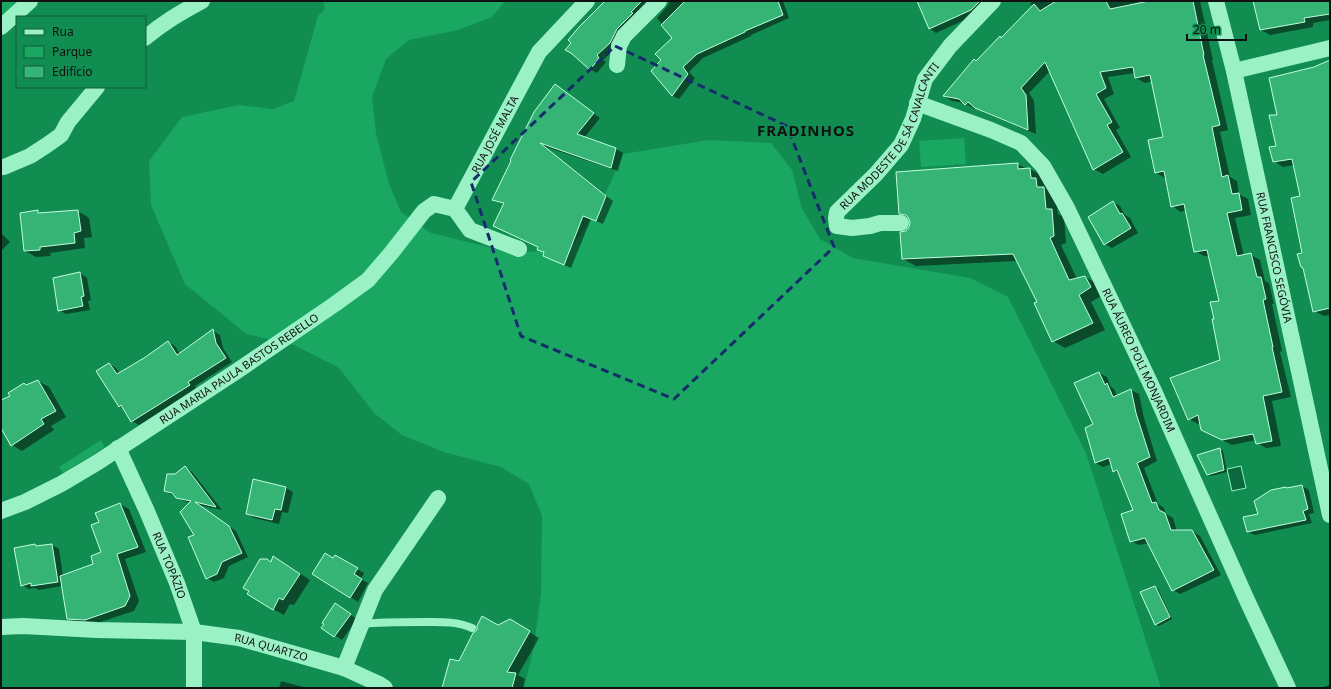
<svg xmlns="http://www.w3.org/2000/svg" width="1331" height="689" viewBox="0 0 1331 689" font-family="'Noto Sans',sans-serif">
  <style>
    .green { fill: #19a761 }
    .water { fill: #0b693d; stroke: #8cf5bf }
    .shadow { fill: #0007 }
    .building { fill: #35b476; stroke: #c1fddf }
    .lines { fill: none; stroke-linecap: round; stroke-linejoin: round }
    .service { stroke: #9af1c6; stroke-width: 8 }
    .minor { stroke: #9af1c6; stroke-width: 16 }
    .marked { fill: none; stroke: #162c6b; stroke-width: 3; stroke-dasharray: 8 5; stroke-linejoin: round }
    .labels { text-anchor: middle; stroke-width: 3; stroke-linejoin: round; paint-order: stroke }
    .street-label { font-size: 11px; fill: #111; stroke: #128d52 }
    .district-label { font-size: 15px; font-weight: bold; letter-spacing: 1px; fill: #111; stroke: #128d52 }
  </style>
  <rect width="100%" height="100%" fill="#128d52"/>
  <path class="green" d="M1,1H18L1,17Z
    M323,1H505L492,17L458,30L409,40L386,59L372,97L376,133L389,184L401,212L431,233L513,253L569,249L584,230L608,188L623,154L709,140L771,143L792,170L802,209L820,239L853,258L970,278L1008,297L1086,453L1161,688H524L534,646L541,593L542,516L529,484L501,467L444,452L402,435L374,413L339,368L294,345L246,334L185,284L151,205L149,161L182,117L239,105L273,109L294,101L318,16L325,9Z
    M964,138L966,164L921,167L919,141Z
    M101,440L105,447L63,473L59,467Z"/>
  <path class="water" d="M1241,466L1246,488L1232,491L1227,469Z"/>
  <path class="shadow" d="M606,1H656L617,47L603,60L606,62L597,73L590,69Z
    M669,1H783L789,18L751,35V36L703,58L689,72L695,78L679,99L673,96L652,71L662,60L673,38L657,18L669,4Z
    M914,1H990L973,16L936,33L930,29L919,2L918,3Z
    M1033,1H1200L1213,60H1212L1228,130L1220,132L1230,177L1237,181L1239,194L1248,199L1251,215L1235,218L1244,256L1251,255L1260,260L1265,281L1269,283L1274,304H1272L1282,351L1280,352L1291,397L1272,401L1281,446L1266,448L1257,443L1256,440L1232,445L1202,430L1200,423L1198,424L1189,419L1221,361L1215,320L1220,301L1209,256H1204L1195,251L1186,210L1181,212L1172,206L1167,177L1165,178L1156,173L1164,138L1152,81L1145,83L1136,78L1135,73L1108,77L1114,94L1104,99L1120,128L1116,130L1131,157L1103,174L1094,169L1050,71L1029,93L1034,101L1036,134L985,113L976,108L975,109L964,103L952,101L944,96L1000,37L1003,38L1033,6L1030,4Z
    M1258,1H1330V20L1313,23V27L1270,35L1261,30L1258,15Z
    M1330,63V317V315L1324,316L1314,311L1304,253L1301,196L1294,165L1283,167L1274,161L1277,146L1278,116Z
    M555,85L600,118L584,138L616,149L623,153L618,171L543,146L613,201L603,224L591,219L571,268L544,256L545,253L538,250L539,247L504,204L494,199Z
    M1018,164L1027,169H1030L1043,176V183L1048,186L1056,195L1058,214L1064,217L1066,243L1061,245L1077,279L1085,277L1098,284L1103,295L1091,302L1105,330L1065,348L1053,341L1038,302L1017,261L916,266L903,259L907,232L910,228L911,219L900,213L897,173Z
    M1113,202L1120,206L1125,215L1130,218L1138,233L1112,248L1105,244Z
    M37,211L42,214L78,211L89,218L92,237L84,238L85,248L50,253L51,256L36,257L25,251Z
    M1,233L10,242L1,251Z
    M80,273L87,278L91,300L88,301L90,310L66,314L59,310Z
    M213,331L220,335L223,348L232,362L195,386L197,390L139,425L132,421L125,409L120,406L109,364L116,368L120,374L168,342L175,346L180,354Z
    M1099,373L1107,377L1111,387L1114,389L1117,396L1131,390L1139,394L1144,418L1157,461L1144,468L1158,504L1164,508L1166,514L1173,518L1177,531H1192L1200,536L1221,575L1180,594L1173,590L1149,543L1139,545L1131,541L1134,510L1119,474L1114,471L1112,464L1103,467L1096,463L1095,425Z
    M38,381L49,387L66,417L51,426L54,430L22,451L12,445L1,426V402L11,396L24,384L28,386Z
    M1220,449L1223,451L1227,472L1211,476L1208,475Z
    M185,468L192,472L222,510L198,505L236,531L248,557L229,566L224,578L214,582L207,578L196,535L191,503L184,501L165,491L175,475Z
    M254,480L286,488L293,492L288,513L282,512L279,524L254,518L247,514Z
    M1302,486L1309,490L1314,513L1309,514L1312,523L1255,535L1248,532L1259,515L1288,489Z
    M120,504L129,509L146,552L125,559L139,601L134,611L94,624L77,623L68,618L62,586L39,590L35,588L29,589L22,585L35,545L39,547L52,545L59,549L63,576L95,565L103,553L100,523Z
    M335,556L364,573L361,579L368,583L358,602L313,574Z
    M274,557L310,580L294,605L290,604L284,615L273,609L271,563Z
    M1155,587L1158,589L1172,619L1159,626L1156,624Z
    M342,609L357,619L342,640L323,628Z
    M510,620L539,638L518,675L525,679L523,688H443L459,662L498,626Z
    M281,681L307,688H279Z
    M1330,685V688H1323V687Z"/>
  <path class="building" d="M605,1H642L631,12L633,13L617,29L610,43L597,55L599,58L590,70L571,53L565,50L571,43L568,40L579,27Z
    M685,1H778L783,15L745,31V32L697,54L683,67L688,74L672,96L651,71L661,60L655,54L672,38L661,25Z
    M917,1H980L971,10L929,29Z
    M1056,1H1106L1110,9L1149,1H1193L1204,55H1203L1220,125L1212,127L1222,177L1228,175L1232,194L1239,193L1242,210L1227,213L1237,256L1251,253L1257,277H1261L1266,299L1263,300L1273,347H1272L1282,392L1263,396L1272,441L1256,444L1253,434L1222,440L1201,430L1198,415L1188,420L1170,378L1220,360L1212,319H1214L1210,302L1219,301L1207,250L1194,252L1184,204L1171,207L1164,171L1155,173L1148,140L1163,137L1150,75L1135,78L1133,67L1100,72L1106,88L1096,94L1112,122L1107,125L1123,152L1093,170L1045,62L1021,88L1026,95L1028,130L975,108L968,102L965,105L959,99L943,96L974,59L976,61L1000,36L1001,38L1034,4L1040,11Z
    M1253,1H1330V14L1304,18L1305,22L1260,30Z
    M1330,60V308L1313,312L1303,268L1301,267L1297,254L1302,253L1291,198L1300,196L1292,159L1273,162L1269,147L1276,146L1269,115H1277L1269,78L1314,67Z
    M555,84L594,113L577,134L616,148L611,168L540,143L606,196L596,221L583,216L564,265L543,256L544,252L537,250L538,247L493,226L504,203L492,200L511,161L510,160L534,112Z
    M1018,163V169L1030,168L1031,178H1036L1037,187H1044L1046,209H1052L1054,236L1050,238L1069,280L1085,276L1091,287L1079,295L1093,323L1052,342L1034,303L1037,302L1013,254L902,259L900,232L906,231L909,227L910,223L909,219L906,215L899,214L896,172Z
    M1113,201L1120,214L1122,213L1131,228L1104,245L1088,217Z
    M38,210V213L78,210L81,231L74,233L75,243L40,247V250L24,251L20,213Z
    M80,272L84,296L81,297L83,306L58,311L53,278Z
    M213,329L216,343L226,358L188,382L190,385L131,422L121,405L119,407L96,371L109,363L117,374L144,358L168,341L177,355Z
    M1099,372L1105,385L1107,383L1113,397L1131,389L1136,413L1150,457L1137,463L1152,503L1156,502L1159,510L1165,513L1171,530H1192L1214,570L1172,591L1145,538L1130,542L1121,514L1133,510L1117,470L1113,472L1109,458L1095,463L1085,428L1093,424L1074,383Z
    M38,380L56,411L41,419L44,424L11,446L1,428V400L10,396L8,393L24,383L26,385Z
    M1220,448L1224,470L1207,475L1197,455Z
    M185,466L216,507L195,502L229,526L242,553L222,562L217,574L206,579L188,537L194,535L180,512L191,501L176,498L172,493L164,491L167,474H175Z
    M253,479L286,487L281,510L275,509L272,520L246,514Z
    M1302,485L1308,509L1303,511L1306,520L1247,532L1243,517L1258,514L1254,501L1271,490L1286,487L1287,488Z
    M120,503L138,547L117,554L130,596L125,606L85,620L67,619L60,576L93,564L91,556L101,552L91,525L99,522L95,513Z
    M35,544L36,546L52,544L58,582L31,586V583L21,586L14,548Z
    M325,553L333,558L335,555L358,568L354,574L362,579L350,598L312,574Z
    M273,556L300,574L283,600L279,598L273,610L247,594L249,591L243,588L260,559H267L271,562Z
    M1155,586L1170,617L1155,625L1140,592Z
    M335,603L351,614L334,637L321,628L324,624L322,623Z
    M482,616L498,625L510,619L530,631L507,672L516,673L512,688H442L450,659L459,661L473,633L477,630V626Z"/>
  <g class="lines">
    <path class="service" d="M361,624C382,622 402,622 423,622C440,622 456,621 472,628"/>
    <g class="minor">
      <path id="s1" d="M1216,1L1234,71L1330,515"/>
      <path d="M1,27L30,1"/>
      <path d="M145,38C164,22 180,13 202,1"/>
      <path d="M617,65L619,46L624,36L659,1"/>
      <path d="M1234,71L1330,48"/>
      <path id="s2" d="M917,103L991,130L1021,143L1043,166L1067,208L1154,391L1246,598L1288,688"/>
      <path d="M4,167L30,156L47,145L61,135L68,122L97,87"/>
      <path id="s3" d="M901,223H880L870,226L852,228L837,226L836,218L837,212L876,174L901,145L913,119L925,79L950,46L993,1"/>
      <path id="s4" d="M519,249L470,230L455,209L539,52L587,1"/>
      <path id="s5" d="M118,448L146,509L177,583L194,632V688"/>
      <path id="s6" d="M1,511L25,502L61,484L98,462L237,371L335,304L368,280L392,252L424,211L434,204L455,209"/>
      <path id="s7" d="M1,627L23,626L97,630L194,632L239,638L344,668L379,684L385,688"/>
      <path d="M344,668L375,590L438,498"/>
    </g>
  </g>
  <path class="marked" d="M615,46L787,126L834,247L674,399L521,336L471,182Z"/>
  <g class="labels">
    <g class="street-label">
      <text dy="4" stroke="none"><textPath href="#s4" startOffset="163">RUA JOSÉ MALTA</textPath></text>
      <text dy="4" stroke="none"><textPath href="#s3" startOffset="173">RUA MODESTE DE SÁ CAVALCANTI</textPath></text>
      <text dy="4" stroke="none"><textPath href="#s1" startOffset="263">RUA FRANCISCO SEGÓVIA</textPath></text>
      <text dy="4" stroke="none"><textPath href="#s2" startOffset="360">RUA ÁUREO POLI MONJARDIM</textPath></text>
      <text dy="4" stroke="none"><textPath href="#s6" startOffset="278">RUA MARIA PAULA BASTOS REBELLO</textPath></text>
      <text dy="4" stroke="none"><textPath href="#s5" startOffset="128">RUA TOPÁZIO</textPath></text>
      <text dy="4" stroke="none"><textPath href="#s7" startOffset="272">RUA QUARTZO</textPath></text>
    </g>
    <g class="district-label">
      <text x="806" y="136">FRADINHOS</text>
    </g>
  </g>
  <rect width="1331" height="689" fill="none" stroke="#111111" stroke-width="4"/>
  <rect x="16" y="16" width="130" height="72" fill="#128d52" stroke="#125b38"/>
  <rect x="24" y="29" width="20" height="6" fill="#9af1c6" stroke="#125b38"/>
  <text x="52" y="36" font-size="12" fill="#111111">Rua</text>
  <rect x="24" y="46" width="20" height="12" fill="#19a761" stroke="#125b38"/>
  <text x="52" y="56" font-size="12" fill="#111111">Parque</text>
  <rect x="24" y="66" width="20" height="12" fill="#35b476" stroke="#125b38"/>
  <text x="52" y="76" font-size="12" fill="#111111">Edifício</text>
  <path d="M1187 34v6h59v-6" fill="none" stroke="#111111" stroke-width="2"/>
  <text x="1193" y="34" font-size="12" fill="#111111" stroke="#128d52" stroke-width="3" paint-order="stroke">20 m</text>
</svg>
